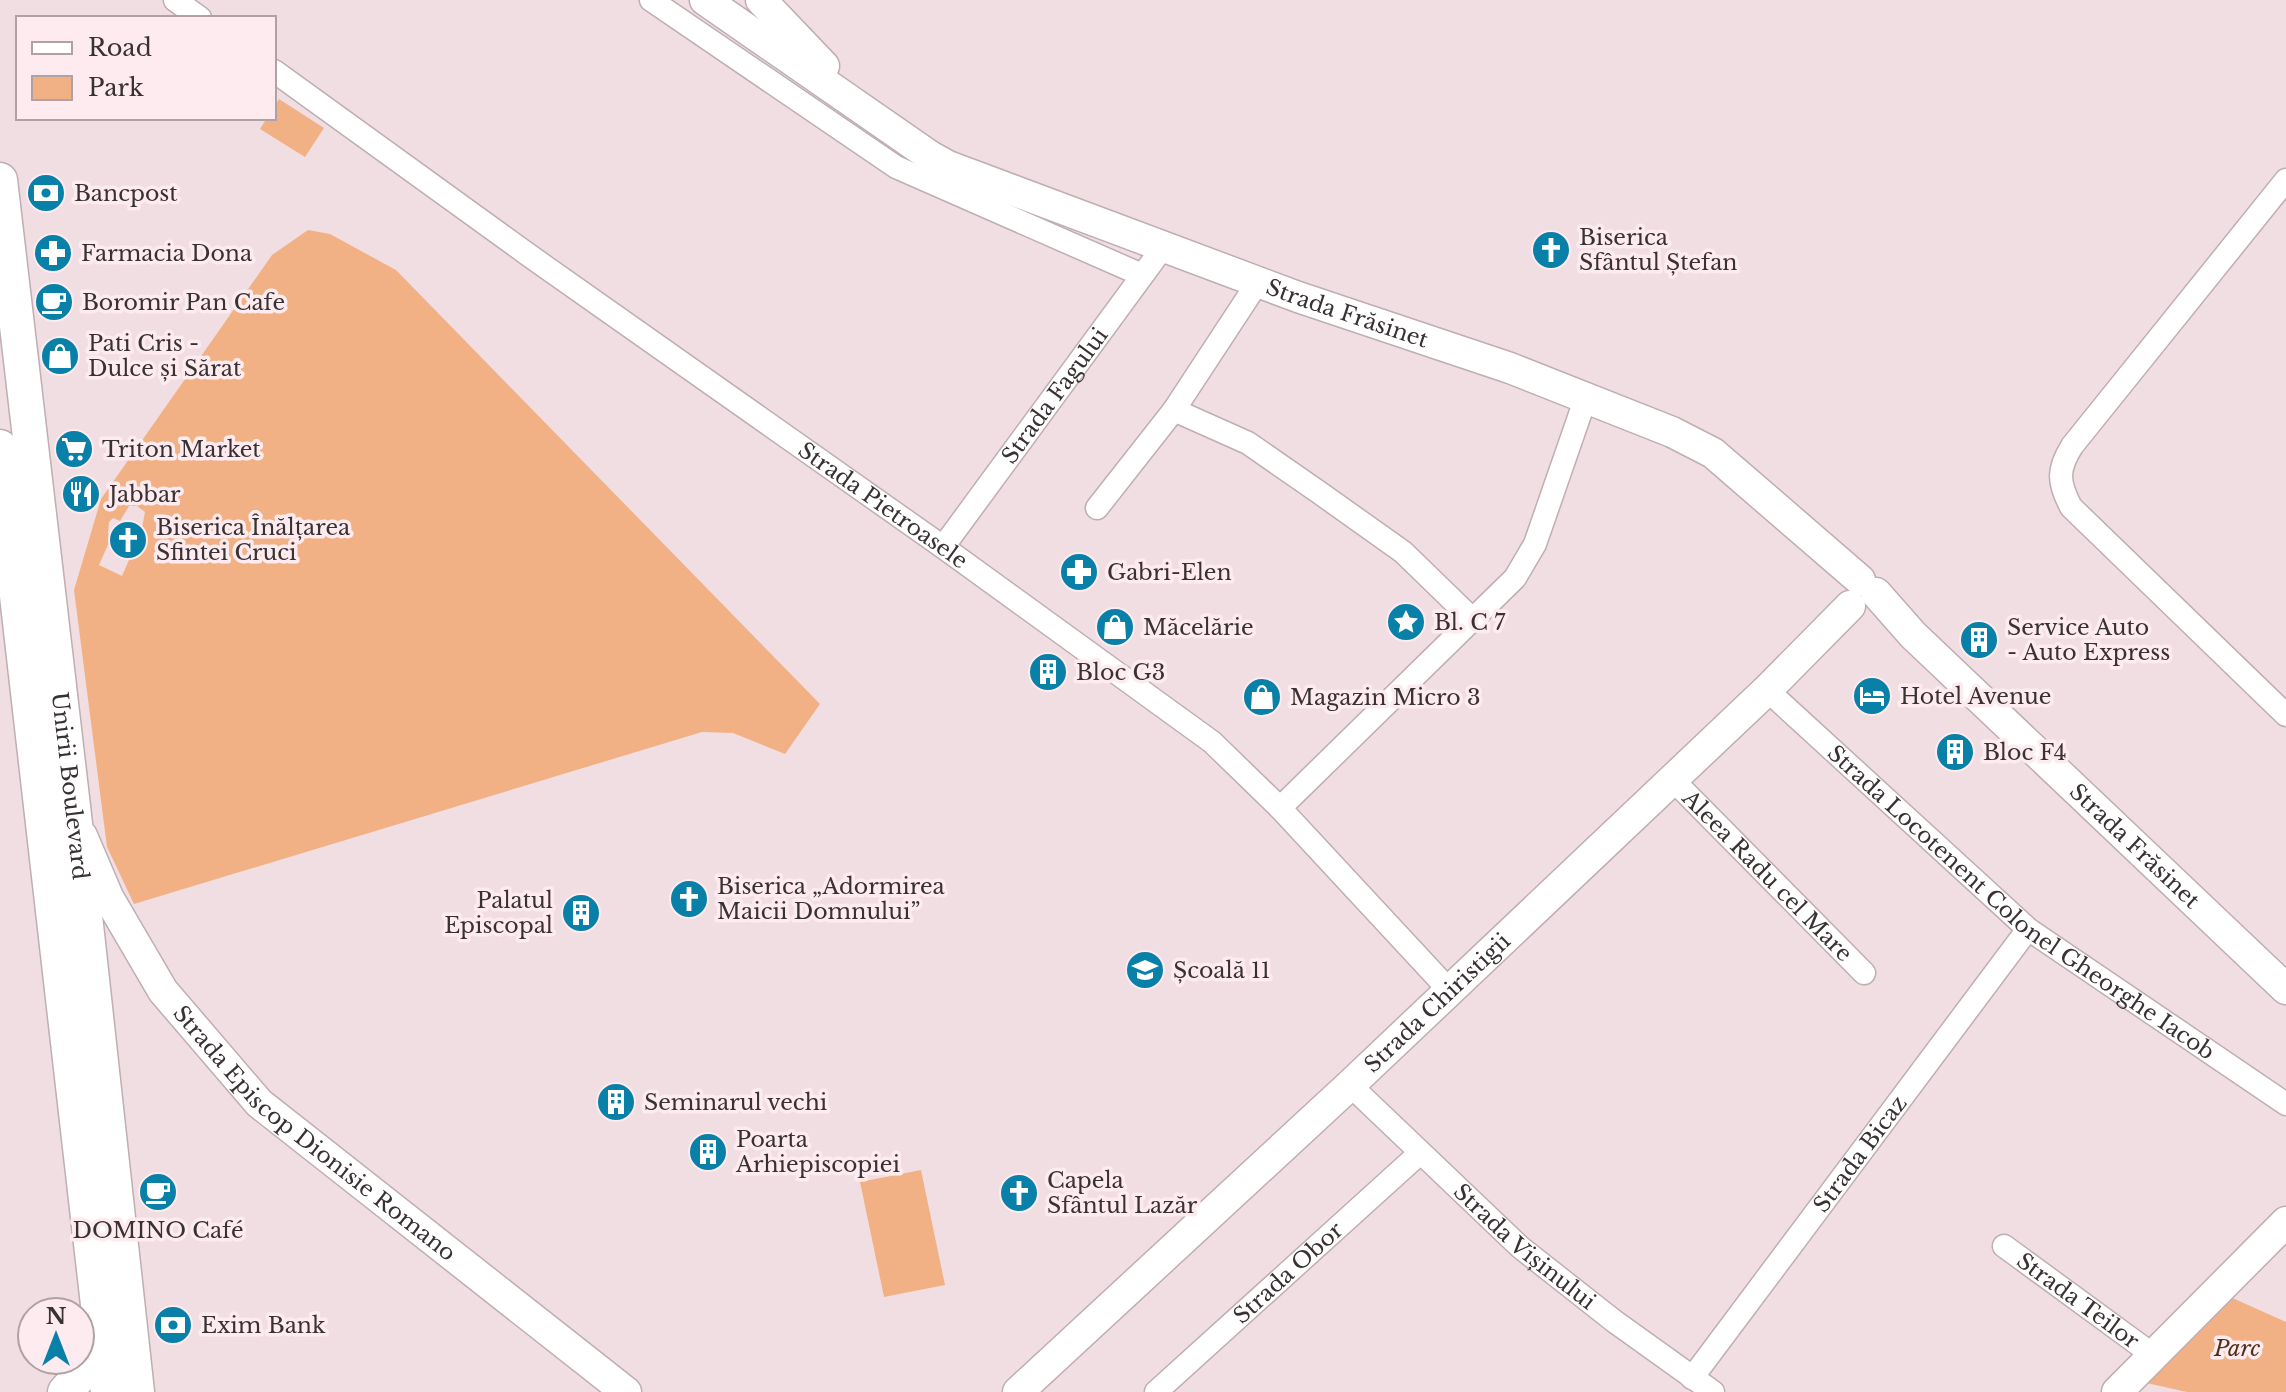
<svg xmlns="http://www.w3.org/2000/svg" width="2286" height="1392" viewBox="0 0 2286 1392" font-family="'Libre Baskerville',serif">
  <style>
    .green { fill: #f2b185; fill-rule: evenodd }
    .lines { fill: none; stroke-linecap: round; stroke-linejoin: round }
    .street-casing { stroke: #bfaeb2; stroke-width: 25 }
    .secondary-casing { stroke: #bfaeb2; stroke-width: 33 }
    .primary-casing { stroke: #bfaeb2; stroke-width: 37 }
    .street { stroke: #fff; stroke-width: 22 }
    .secondary { stroke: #fff; stroke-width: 30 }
    .primary { stroke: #fff; stroke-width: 34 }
    .labels { text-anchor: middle; stroke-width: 7; stroke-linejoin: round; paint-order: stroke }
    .poi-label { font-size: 22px; fill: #393233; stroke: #fdebef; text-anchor: start }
    .street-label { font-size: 22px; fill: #393233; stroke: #fdebef }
    .park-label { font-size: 22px; font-style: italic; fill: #503019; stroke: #fdebef }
  </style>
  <rect width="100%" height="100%" fill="#f0dee2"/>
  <path class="green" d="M279,99L324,128L305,157L260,129L267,118H274V107Z
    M308,230L330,234L396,270L820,704L785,754L733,733L702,732L134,904L107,847L74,590L101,499L272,255ZM129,506H137L145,512L142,528L147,536L142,546H135L122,576L99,565L111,538L108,533L109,522L113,518L120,521Z
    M921,1170L945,1285L884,1297L860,1182Z
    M2228,1296L2286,1322V1392H2187L2142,1382Z"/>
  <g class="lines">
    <g class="street-casing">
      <g id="street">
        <path d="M175,0L200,18"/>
        <path d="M651,0L896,167L1142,275"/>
        <path id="s1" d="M274,71L530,256L943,547L1212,742L1280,808L1449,990"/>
        <path d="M2286,180L2072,446C2057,470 2058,482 2071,507L2286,715"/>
        <path d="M1174,410L1248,443L1320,493L1403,552L1472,619"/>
        <path d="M1097,508L1174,410L1258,282"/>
        <path id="s2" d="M943,547L1164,246"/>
        <path id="s3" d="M1767,690L2028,929L2286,1104"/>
        <path id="s4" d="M1672,779L1864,973"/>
        <path d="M1280,808L1515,578L1535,544L1586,397"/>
        <path id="s5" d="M1350,1085L1520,1247L1614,1321L1713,1392"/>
        <path id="s6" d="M2004,1246L2153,1355"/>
        <path id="s7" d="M1692,1378L2028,929"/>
        <path id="s8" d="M1156,1392L1420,1153"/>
      </g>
    </g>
    <g class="secondary-casing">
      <g id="secondary">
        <path id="s9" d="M705,0L930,156L948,166L1298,297L1510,368L1672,432L1713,453L1860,580"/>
        <path d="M761,0L824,66"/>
        <path id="s10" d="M1876,593L1913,635L2286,989"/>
        <path id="s11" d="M82,836L108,897L163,991L259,1103L626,1392"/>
        <path id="s12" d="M1018,1392L1350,1085L1767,690L1850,606"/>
        <path d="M2117,1392L2286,1222"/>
      </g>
    </g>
    <g class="primary-casing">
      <g id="primary">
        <path id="s13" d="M0,180L74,815L137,1392"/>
        <path d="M0,447L108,1392"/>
        <path d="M65,1392L87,1368L103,1339"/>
      </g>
    </g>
    <use href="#street" class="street"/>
    <use href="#secondary" class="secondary"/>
    <use href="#primary" class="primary"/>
  </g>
  <defs>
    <g id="bank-disc" transform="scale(2)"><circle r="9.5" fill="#0980a7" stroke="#fdebef"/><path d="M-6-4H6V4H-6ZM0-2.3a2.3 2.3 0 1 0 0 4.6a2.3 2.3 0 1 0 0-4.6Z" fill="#fff"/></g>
    <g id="church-disc" transform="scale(2)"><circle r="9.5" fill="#0980a7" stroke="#fdebef"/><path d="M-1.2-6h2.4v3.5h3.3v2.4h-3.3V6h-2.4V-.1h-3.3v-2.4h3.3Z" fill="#fff"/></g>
    <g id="pharmacy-disc" transform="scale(2)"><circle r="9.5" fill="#0980a7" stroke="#fdebef"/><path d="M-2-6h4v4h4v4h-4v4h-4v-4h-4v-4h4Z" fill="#fff"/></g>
    <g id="cafe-disc" transform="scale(2)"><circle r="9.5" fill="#0980a7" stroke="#fdebef"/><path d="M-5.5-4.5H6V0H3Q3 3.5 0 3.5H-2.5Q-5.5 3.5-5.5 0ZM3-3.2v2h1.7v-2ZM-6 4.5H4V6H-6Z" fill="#fff"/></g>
    <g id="shop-disc" transform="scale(2)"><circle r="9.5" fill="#0980a7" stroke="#fdebef"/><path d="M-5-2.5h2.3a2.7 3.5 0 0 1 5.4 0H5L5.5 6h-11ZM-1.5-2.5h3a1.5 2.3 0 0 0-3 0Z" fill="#fff"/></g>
    <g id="supermarket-disc" transform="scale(2)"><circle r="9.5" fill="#0980a7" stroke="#fdebef"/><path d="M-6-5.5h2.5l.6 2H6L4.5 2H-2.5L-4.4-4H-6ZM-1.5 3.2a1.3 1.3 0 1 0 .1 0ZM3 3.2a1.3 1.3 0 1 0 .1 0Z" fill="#fff"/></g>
    <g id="restaurant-disc" transform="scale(2)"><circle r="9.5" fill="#0980a7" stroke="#fdebef"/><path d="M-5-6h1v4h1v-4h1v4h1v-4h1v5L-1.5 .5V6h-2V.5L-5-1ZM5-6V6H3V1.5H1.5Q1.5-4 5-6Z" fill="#fff"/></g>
    <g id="sight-disc" transform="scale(2)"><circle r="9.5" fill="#0980a7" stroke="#fdebef"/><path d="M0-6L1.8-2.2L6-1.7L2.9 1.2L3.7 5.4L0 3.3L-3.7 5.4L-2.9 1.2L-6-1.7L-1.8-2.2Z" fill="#fff"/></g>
    <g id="building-disc" transform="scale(2)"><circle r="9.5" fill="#0980a7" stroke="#fdebef"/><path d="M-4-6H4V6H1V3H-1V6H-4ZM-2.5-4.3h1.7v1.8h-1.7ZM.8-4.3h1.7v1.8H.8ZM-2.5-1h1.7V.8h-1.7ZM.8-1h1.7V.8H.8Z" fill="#fff"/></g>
    <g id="hotel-disc" transform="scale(2)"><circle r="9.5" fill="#0980a7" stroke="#fdebef"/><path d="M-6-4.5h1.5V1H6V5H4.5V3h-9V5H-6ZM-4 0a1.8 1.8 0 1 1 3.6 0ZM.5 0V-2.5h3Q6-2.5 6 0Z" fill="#fff"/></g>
    <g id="school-disc" transform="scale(2)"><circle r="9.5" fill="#0980a7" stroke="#fdebef"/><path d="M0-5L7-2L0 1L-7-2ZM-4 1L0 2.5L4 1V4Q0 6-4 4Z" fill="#fff"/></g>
  </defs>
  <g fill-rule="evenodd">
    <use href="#bank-disc" x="46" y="193"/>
    <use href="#church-disc" x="1551" y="250"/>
    <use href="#pharmacy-disc" x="53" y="253"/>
    <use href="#cafe-disc" x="54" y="302"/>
    <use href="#shop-disc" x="60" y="356"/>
    <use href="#supermarket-disc" x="74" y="449"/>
    <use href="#restaurant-disc" x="81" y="494"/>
    <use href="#church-disc" x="128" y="540"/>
    <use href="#pharmacy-disc" x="1079" y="572"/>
    <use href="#sight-disc" x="1406" y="622"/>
    <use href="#shop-disc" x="1115" y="627"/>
    <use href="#building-disc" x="1979" y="640"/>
    <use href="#building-disc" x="1048" y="672"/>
    <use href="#hotel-disc" x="1872" y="696"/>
    <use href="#shop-disc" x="1262" y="697"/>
    <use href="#building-disc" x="1955" y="752"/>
    <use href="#church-disc" x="689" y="899"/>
    <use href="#building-disc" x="581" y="913"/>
    <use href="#school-disc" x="1145" y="970"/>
    <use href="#building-disc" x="616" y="1102"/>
    <use href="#building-disc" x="708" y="1152"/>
    <use href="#cafe-disc" x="158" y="1192"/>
    <use href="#church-disc" x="1019" y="1193"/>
    <use href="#bank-disc" x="173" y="1325"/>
  </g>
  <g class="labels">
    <g class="poi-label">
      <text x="74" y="201">Bancpost</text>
      <text x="1579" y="245">Biserica<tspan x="1579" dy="25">Sfântul Ștefan</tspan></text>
      <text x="81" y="261">Farmacia Dona</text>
      <text x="82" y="310">Boromir Pan Cafe</text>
      <text x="88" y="351">Pati Cris -<tspan x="88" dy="25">Dulce și Sărat</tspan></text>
      <text x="102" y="457">Triton Market</text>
      <text x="109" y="502">Jabbar</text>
      <text x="156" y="535">Biserica Înălțarea<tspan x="156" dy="25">Sfintei Cruci</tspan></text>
      <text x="1107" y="580">Gabri-Elen</text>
      <text x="1434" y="630">Bl. C 7</text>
      <text x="1143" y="635">Măcelărie</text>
      <text x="2007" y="635">Service Auto<tspan x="2007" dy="25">- Auto Express</tspan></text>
      <text x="1076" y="680">Bloc G3</text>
      <text x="1900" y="704">Hotel Avenue</text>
      <text x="1290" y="705">Magazin Micro 3</text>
      <text x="1983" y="760">Bloc F4</text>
      <text x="717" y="894">Biserica „Adormirea<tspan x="717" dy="25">Maicii Domnului”</tspan></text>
      <text x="553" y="908" text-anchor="end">Palatul<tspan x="553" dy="25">Episcopal</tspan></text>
      <text x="1173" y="978">Școală 11</text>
      <text x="644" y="1110">Seminarul vechi</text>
      <text x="736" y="1147">Poarta<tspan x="736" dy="25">Arhiepiscopiei</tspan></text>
      <text x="1047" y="1188">Capela<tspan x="1047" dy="25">Sfântul Lazăr</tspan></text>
      <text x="158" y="1238" text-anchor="middle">DOMINO Café</text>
      <text x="201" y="1333">Exim Bank</text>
    </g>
    <g class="street-label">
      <text dy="8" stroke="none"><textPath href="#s9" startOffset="720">Strada Frăsinet</textPath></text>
      <text dy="8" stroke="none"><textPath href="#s2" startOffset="188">Strada Fagului</textPath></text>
      <text dy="8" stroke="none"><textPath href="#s1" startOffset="748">Strada Pietroasele</textPath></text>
      <text dy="8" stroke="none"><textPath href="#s13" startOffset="610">Unirii Boulevard</textPath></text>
      <text dy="8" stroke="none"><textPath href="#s10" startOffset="362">Strada Frăsinet</textPath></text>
      <text dy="8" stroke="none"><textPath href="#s4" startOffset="136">Aleea Radu cel Mare</textPath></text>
      <text dy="8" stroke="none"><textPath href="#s3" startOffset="332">Strada Locotenent Colonel Gheorghe Iacob</textPath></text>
      <text dy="8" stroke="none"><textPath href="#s12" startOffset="572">Strada Chiristigii</textPath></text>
      <text dy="8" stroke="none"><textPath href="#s11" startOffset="384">Strada Episcop Dionisie Romano</textPath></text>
      <text dy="8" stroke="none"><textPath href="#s7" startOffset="280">Strada Bicaz</textPath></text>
      <text dy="8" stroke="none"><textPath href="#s5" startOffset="238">Strada Vișinului</textPath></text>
      <text dy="8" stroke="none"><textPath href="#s8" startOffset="178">Strada Obor</textPath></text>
      <text dy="8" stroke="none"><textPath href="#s6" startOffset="92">Strada Teilor</textPath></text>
    </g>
    <g class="park-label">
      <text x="2237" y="1356">Parc</text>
    </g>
  </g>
  <rect x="16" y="16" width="260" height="104" fill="#fdebef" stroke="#afa1a4" stroke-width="2"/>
  <rect x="32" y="42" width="40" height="12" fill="#ffffff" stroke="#afa1a4" stroke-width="2"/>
  <text x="88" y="56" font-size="24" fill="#393233">Road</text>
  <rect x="32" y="76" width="40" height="24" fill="#f2b185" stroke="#afa1a4" stroke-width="2"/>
  <text x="88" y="96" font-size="24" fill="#393233">Park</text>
  <g transform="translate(56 1336)"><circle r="38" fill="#fdebef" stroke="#afa1a4" stroke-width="2"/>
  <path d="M0-6L14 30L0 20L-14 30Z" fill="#0980a7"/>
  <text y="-12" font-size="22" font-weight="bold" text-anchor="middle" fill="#393233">N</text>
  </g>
</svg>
